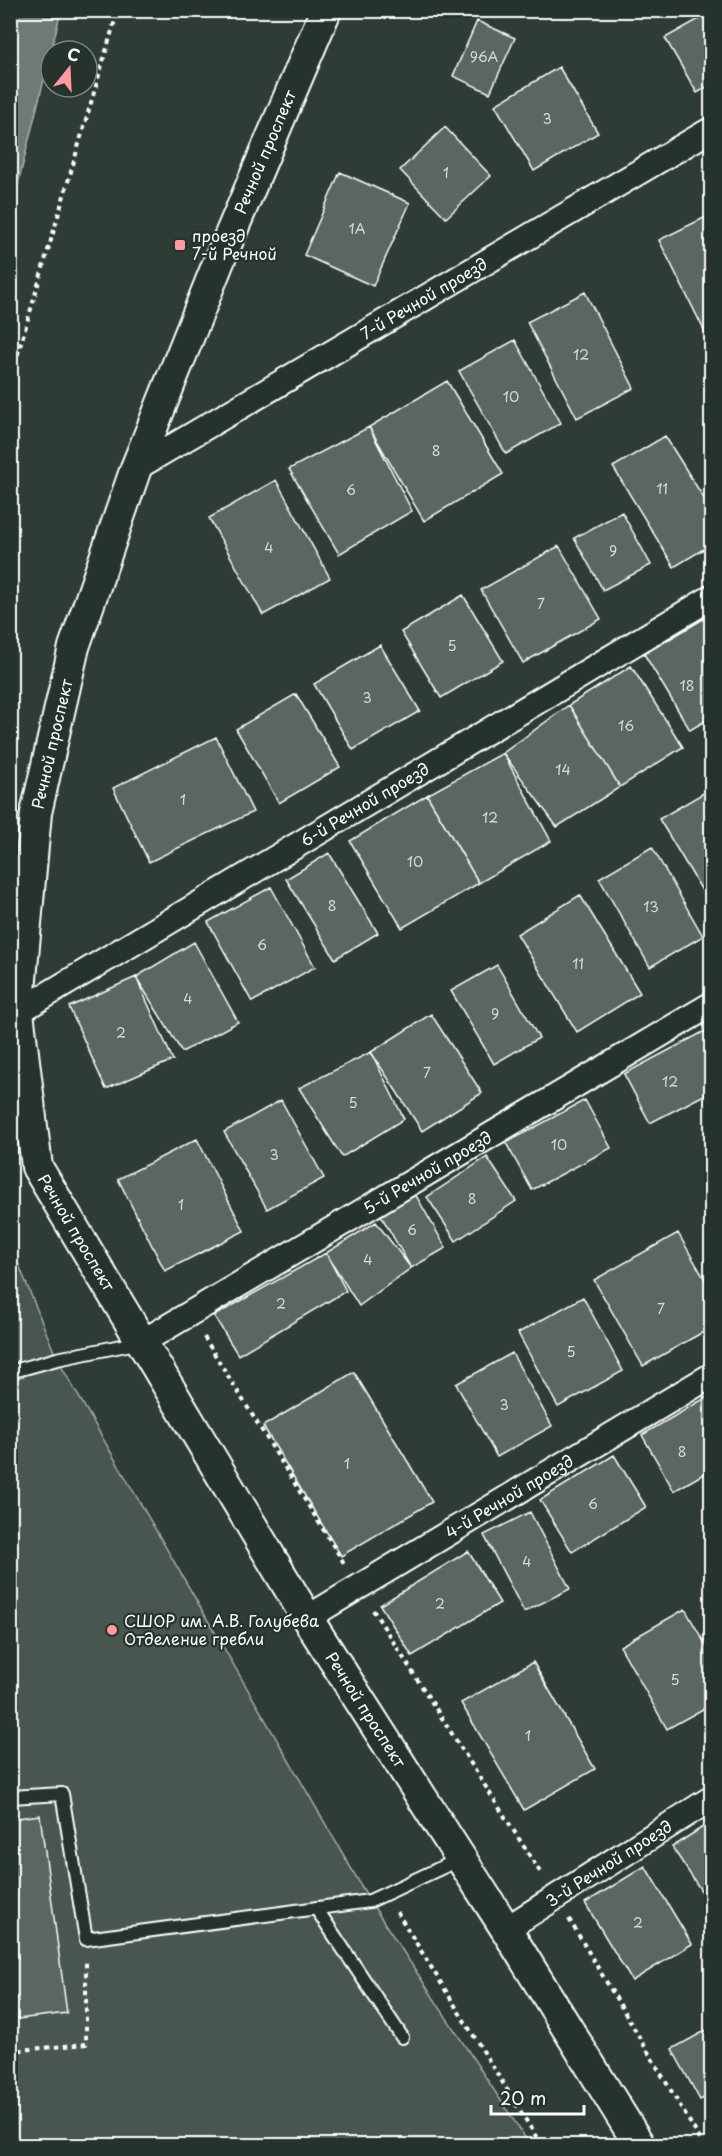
<svg xmlns="http://www.w3.org/2000/svg" width="722" height="2156" viewBox="0 0 722 2156" font-family="'Playpen Sans',sans-serif">
  <style>
    .green { fill: #4a544f; stroke: #a4aaa7; stroke-width: 1.5 }
    .water { fill: #707975; stroke: #a9afac; stroke-width: 1.5 }
    .building { fill: #5b6661; stroke: #fff; stroke-width: 1.5 }
    .lines { fill: none; stroke-linecap: round; stroke-linejoin: round }
    .service-casing { stroke: #fff; stroke-width: 16 }
    .minor-casing { stroke: #fff; stroke-width: 28 }
    .tertiary-casing { stroke: #fff; stroke-width: 34 }
    .path { stroke: #fff; stroke-width: 4; stroke-dasharray: 4.5 4.5; stroke-linecap: butt }
    .service { stroke: #26332d; stroke-width: 12 }
    .minor { stroke: #26332d; stroke-width: 24 }
    .tertiary { stroke: #26332d; stroke-width: 30 }
    .poi-dot { fill: #ff9aa2; stroke: #26332d; stroke-width: 2 }
    .labels { text-anchor: middle; stroke-width: 4.5; stroke-linejoin: round; paint-order: stroke }
    .number-label { font-size: 14px; fill: #d6d9d8 }
    .street-label { font-size: 16px; fill: #fff; stroke: #26332d }
    .poi-label { font-size: 16px; fill: #fff; stroke: #26332d; text-anchor: start }
  </style>
  <rect width="100%" height="100%" fill="#2f3b35"/>
  <filter id="ink" filterUnits="userSpaceOnUse"><feTurbulence type="fractalNoise" baseFrequency=".0167" numOctaves="2"/><feDisplacementMap in="SourceGraphic" scale="12" xChannelSelector="R" yChannelSelector="G"/><feConvolveMatrix kernelMatrix="1 2 1 2 8 2 1 2 1" color-interpolation-filters="sRGB"/></filter>
  <g filter="url(#ink)">
    <path class="green" d="M10,1243L57,1359L370,1901L530,2145H11Z"/>
    <path class="water" d="M11,10L61,11L11,212L10,11Z"/>
    <path class="building" d="M708,14L712,20V84L697,93L665,38Z
      M477,21L515,38L490,93L453,76Z
      M559,67L598,133L534,171L495,105Z
      M445,127L491,176L446,218L400,170Z
      M340,172L410,203L373,286L304,255Z
      M712,214V334L707,336L659,240Z
      M585,292L634,388L577,418L527,322Z
      M515,340L561,423L506,454L459,371Z
      M447,381L503,474L424,521L369,427Z
      M369,427L412,511L339,554L289,469Z
      M665,436L712,511V544L674,567L613,467Z
      M276,480L330,578L263,615L209,518Z
      M622,512L651,565L603,590L574,538Z
      M559,546L601,619L523,663L481,590Z
      M463,595L503,661L441,698L401,632Z
      M705,618L712,629V717L690,730L644,654Z
      M380,645L420,711L353,750L314,684Z
      M631,666L683,747L620,787L569,705Z
      M296,694L340,767L279,803L236,729Z
      M569,705L620,787L557,827L503,753Z
      M216,737L253,812L149,862L113,788Z
      M503,753L551,841L479,883L427,795Z
      M712,788V907L659,819Z
      M427,795L479,883L402,928L350,841Z
      M652,847L703,936L650,967L599,878Z
      M329,853L378,933L335,959L286,879Z
      M271,887L315,967L252,1002L208,922Z
      M580,895L640,993L577,1032L517,934Z
      M194,942L238,1022L182,1052L136,977Z
      M497,965L539,1038L494,1064L451,991Z
      M136,977L173,1060L106,1089L69,1007Z
      M431,1014L482,1093L422,1131L371,1052Z
      M705,1031L712,1044V1091L650,1123L624,1074Z
      M371,1052L404,1119L342,1157L299,1088Z
      M281,1100L324,1178L267,1209L224,1132Z
      M585,1100L611,1148L532,1190L506,1143Z
      M197,1139L244,1231L165,1271L118,1179Z
      M487,1157L516,1201L456,1241L427,1197Z
      M414,1192L446,1248L411,1268L379,1212Z
      M376,1222L411,1268L359,1306L326,1253Z
      M678,1233L712,1292V1327L643,1366L594,1280Z
      M326,1253L346,1291L238,1355L214,1316Z
      M583,1297L623,1371L558,1407L518,1333Z
      M512,1353L552,1426L497,1457L456,1384Z
      M354,1372L432,1502L341,1556L263,1426Z
      M712,1394V1469L674,1491L642,1435Z
      M614,1455L646,1507L572,1552L540,1500Z
      M530,1512L570,1589L524,1612L484,1535Z
      M468,1551L500,1603L412,1656L380,1605Z
      M685,1609L712,1656V1704L667,1729L620,1646Z
      M533,1662L595,1769L524,1810L461,1703Z
      M40,1815L67,2013L10,2020V1819Z
      M712,1821V1907L672,1847Z
      M645,1866L692,1944L632,1981L585,1903Z
      M712,2027V2094L700,2100L672,2049Z"/>
    <g class="lines">
      <g class="service-casing">
        <path id="service" d="M10,1372L57,1359L141,1342
          M10,1797L62,1794L86,1939L370,1901L460,1859
          M316,1908L402,2037"/>
      </g>
      <g class="minor-casing">
        <g id="minor">
          <path id="s1" d="M136,468L712,129"/>
          <path id="s2" d="M18,1012L712,597"/>
          <path id="s3" d="M142,1342L712,1004"/>
          <path id="s4" d="M307,1618L712,1375"/>
          <path id="s5" d="M506,1929L712,1798"/>
        </g>
      </g>
      <g class="tertiary-casing">
        <g id="tertiary">
          <path id="s6" d="M326,10L219,261L136,468L74,647L36,813L18,1012L37,1167L307,1618L506,1929L640,2146"/>
        </g>
      </g>
      <path class="path" d="M10,381L118,10
        M204,1337L344,1563
        M373,1610L542,1875
        M397,1912L542,2146
        M569,1919L704,2146
        M10,2051L86,2044V1961"/>
      <use href="#service" class="service"/>
      <use href="#minor" class="minor"/>
      <use href="#tertiary" class="tertiary"/>
    </g>
  </g>
  <g class="poi-dot">
    <rect x="174" y="239" width="12" height="12" rx="3"/>
    <circle cx="112" cy="1630" r="6"/>
  </g>
  <g class="labels">
    <g class="number-label">
      <text x="484" y="62">96А</text>
      <text x="547" y="124">3</text>
      <text x="446" y="178">1</text>
      <text x="357" y="234">1А</text>
      <text x="581" y="360">12</text>
      <text x="511" y="402">10</text>
      <text x="436" y="456">8</text>
      <text x="662" y="494">11</text>
      <text x="351" y="495">6</text>
      <text x="269" y="553">4</text>
      <text x="613" y="556">9</text>
      <text x="541" y="609">7</text>
      <text x="452" y="651">5</text>
      <text x="687" y="691">18</text>
      <text x="367" y="703">3</text>
      <text x="626" y="731">16</text>
      <text x="563" y="775">14</text>
      <text x="183" y="805">1</text>
      <text x="490" y="823">12</text>
      <text x="415" y="867">10</text>
      <text x="332" y="911">8</text>
      <text x="651" y="912">13</text>
      <text x="262" y="950">6</text>
      <text x="578" y="969">11</text>
      <text x="188" y="1004">4</text>
      <text x="495" y="1019">9</text>
      <text x="121" y="1038">2</text>
      <text x="427" y="1078">7</text>
      <text x="670" y="1087">12</text>
      <text x="353" y="1108">5</text>
      <text x="559" y="1150">10</text>
      <text x="274" y="1160">3</text>
      <text x="472" y="1204">8</text>
      <text x="181" y="1210">1</text>
      <text x="412" y="1235">6</text>
      <text x="368" y="1265">4</text>
      <text x="281" y="1309">2</text>
      <text x="661" y="1314">7</text>
      <text x="571" y="1357">5</text>
      <text x="504" y="1410">3</text>
      <text x="682" y="1457">8</text>
      <text x="347" y="1469">1</text>
      <text x="593" y="1509">6</text>
      <text x="527" y="1567">4</text>
      <text x="440" y="1609">2</text>
      <text x="675" y="1685">5</text>
      <text x="528" y="1741">1</text>
      <text x="638" y="1928">2</text>
    </g>
    <g class="street-label">
      <text transform="translate(265 152) rotate(-67)" y="6">Речной проспект</text>
      <text dy="6" stroke="none"><textPath href="#s1" startOffset="334">7-й Речной проезд</textPath></text>
      <text transform="translate(52 744) rotate(-77)" y="6">Речной проспект</text>
      <text dy="6" stroke="none"><textPath href="#s2" startOffset="404">6-й Речной проезд</textPath></text>
      <text dy="6" stroke="none"><textPath href="#s3" startOffset="332">5-й Речной проезд</textPath></text>
      <text dy="6" stroke="none"><textPath href="#s6" startOffset="1288">Речной проспект</textPath></text>
      <text dy="6" stroke="none"><textPath href="#s4" startOffset="236">4-й Речной проезд</textPath></text>
      <text dy="6" stroke="none"><textPath href="#s6" startOffset="1846">Речной проспект</textPath></text>
      <text dy="6" stroke="none"><textPath href="#s5" startOffset="122">3-й Речной проезд</textPath></text>
    </g>
    <g class="poi-label">
      <text x="192" y="242">проезд<tspan x="192" dy="18">7-й Речной</tspan></text>
      <text x="124" y="1627">СШОР им. А.В. Голубева<tspan x="124" dy="18">Отделение гребли</tspan></text>
    </g>
  </g>
  <rect width="722" height="2156" fill="none" stroke="#26332d" stroke-width="36"/>
  <rect x="18" y="18" width="686" height="2120" fill="none" stroke="#fff" stroke-width="2" filter="url(#ink)"/>
  <g transform="translate(69 69) rotate(18)"><circle r="28" fill="#26332d" stroke="#7d8581" stroke-width="1.5"/>
  <path d="M0-4.5L10 22L0 15L-10 22Z" fill="#ff9aa2"/>
  <text y="-9" font-size="16" font-weight="bold" text-anchor="middle" fill="#ffffff">С</text>
  </g>
  <path d="M491 2105v9h93v-9" fill="none" stroke="#ffffff" stroke-width="3"/>
  <text x="500" y="2105" font-size="18" fill="#ffffff" stroke="#26332d" stroke-width="4.5" paint-order="stroke">20 m</text>
</svg>
